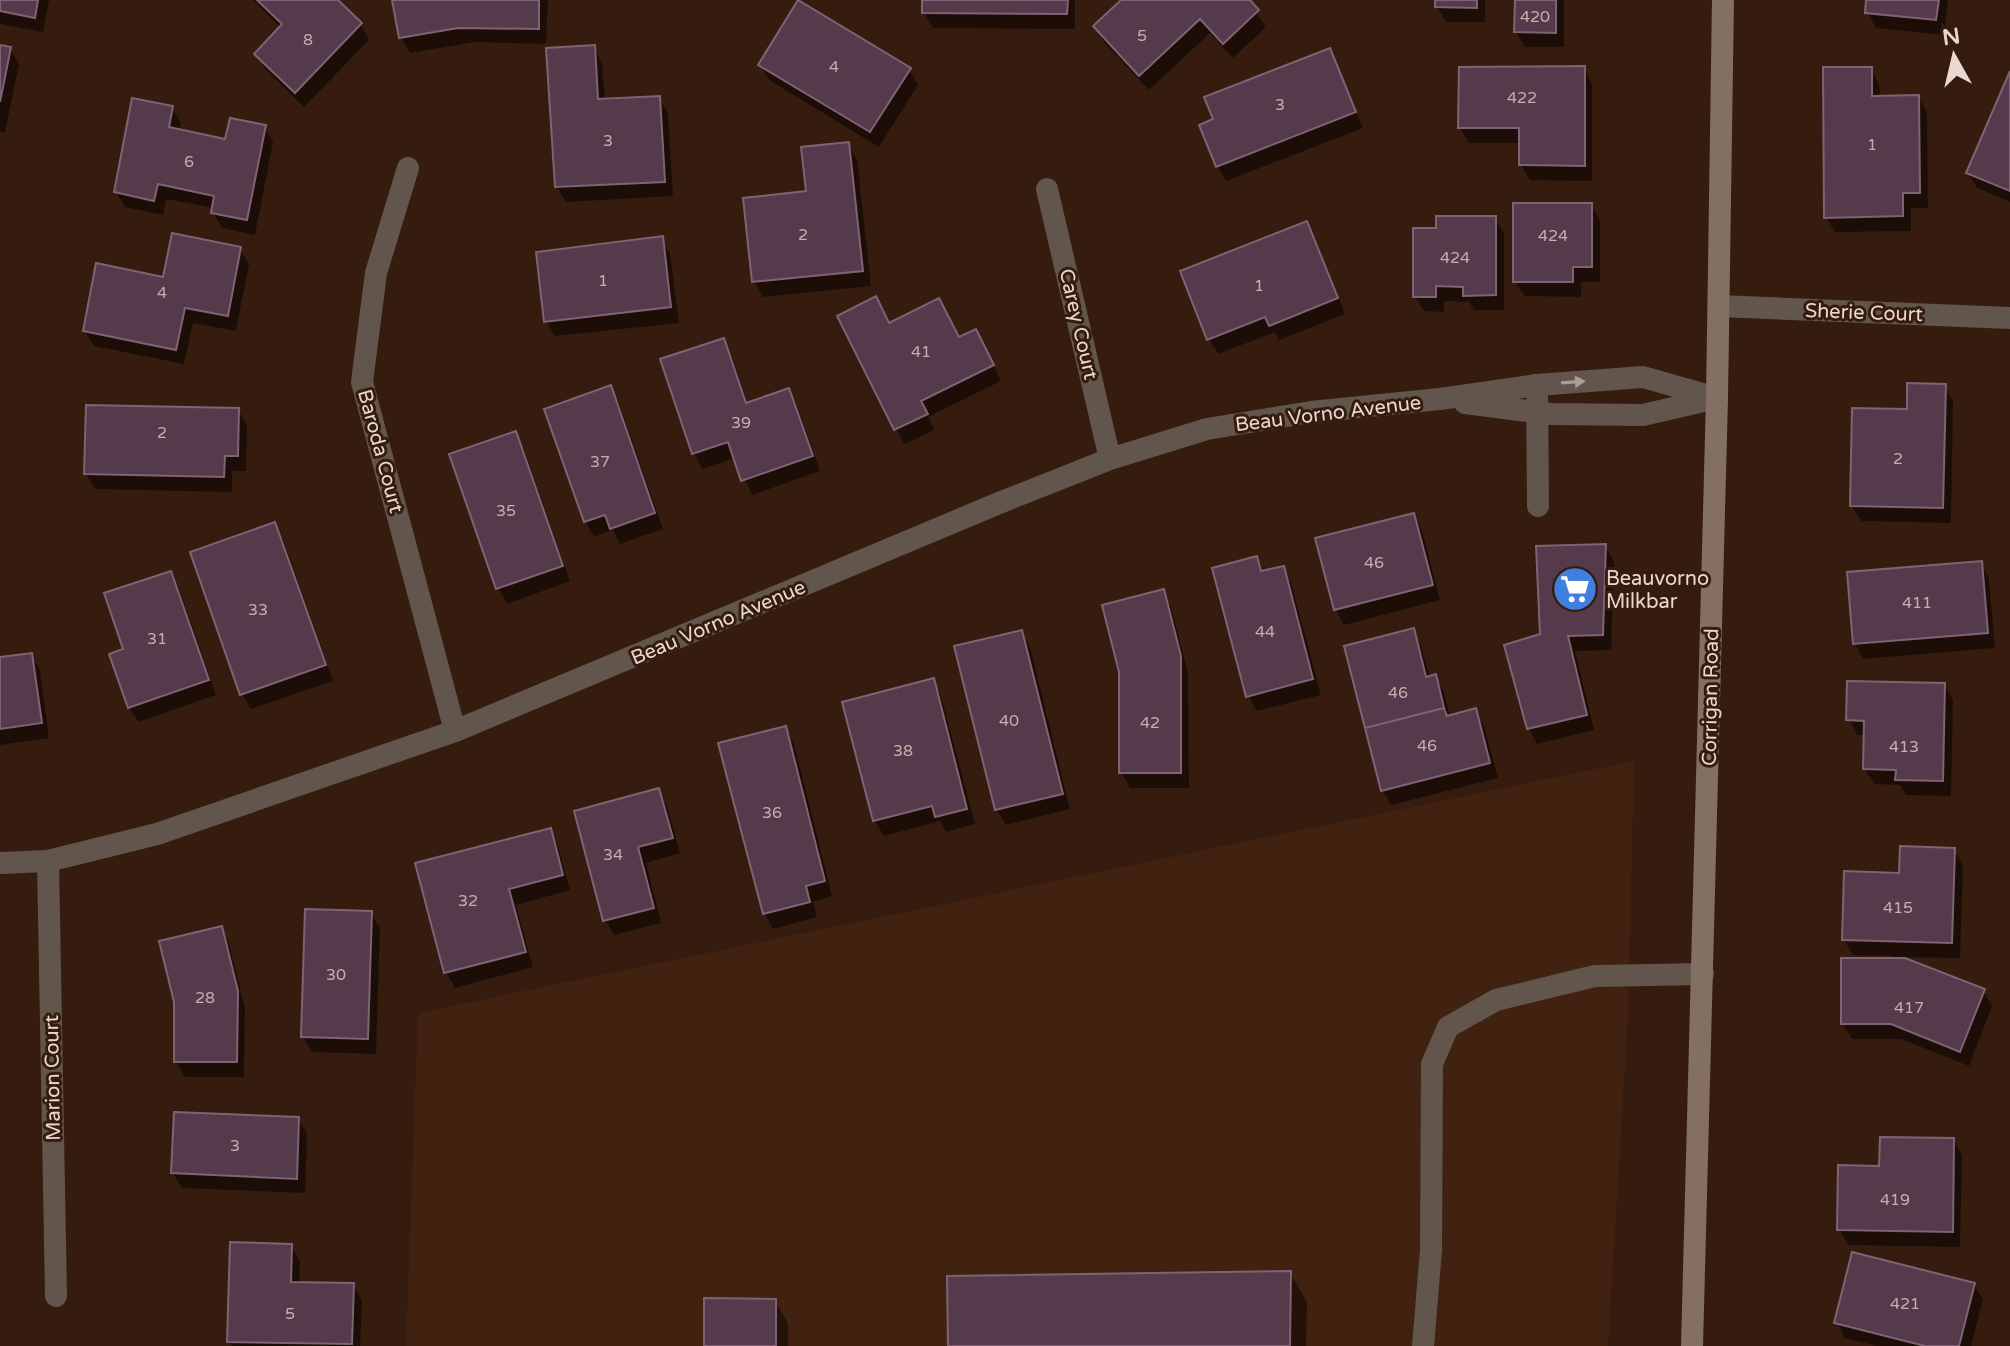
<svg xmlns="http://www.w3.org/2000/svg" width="2010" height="1346" viewBox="0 0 2010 1346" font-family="'Varela Round',sans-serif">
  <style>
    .built { fill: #412210 }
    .shadow { fill: #0007 }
    .building { fill: #543a4b; stroke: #7f6375; stroke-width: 2 }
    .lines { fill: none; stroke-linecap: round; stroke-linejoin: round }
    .service { stroke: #61554c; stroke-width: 22 }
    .minor { stroke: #61554c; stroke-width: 22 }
    .secondary { stroke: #837063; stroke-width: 22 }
    .oneway { fill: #ac9d95 }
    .labels { text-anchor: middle; stroke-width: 6; stroke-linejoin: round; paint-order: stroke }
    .number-label { font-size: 16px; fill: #c4b0af }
    .street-label { font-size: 20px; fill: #ead8d0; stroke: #351c0e }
    .poi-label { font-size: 20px; fill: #ead8d0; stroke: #351c0e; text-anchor: start }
  </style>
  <rect width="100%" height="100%" fill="#351c0e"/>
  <path class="built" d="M1634,761L1628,1016L1608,1346H406L418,1013Z"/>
  <path class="shadow" d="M0,0H49L43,32L0,24Z
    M253,0H335L361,25L369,40L304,107L265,69L256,54L281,28Z
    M394,0H548L546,44L475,42L410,53L401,38Z
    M924,0H1075V29L933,28L924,13Z
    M1124,0H1247L1266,27L1233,58L1210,33L1149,90L1104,42L1095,27Z
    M1437,0H1485V22H1446L1437,7Z
    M1517,0H1564V47H1525L1516,32Z
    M1868,0H1948L1944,35L1876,28L1867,12Z
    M0,47L10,49L19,64L5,133L0,132Z
    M593,47L602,63L605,101L659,98L668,113L673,196L566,202L557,187Z
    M1329,50L1363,128L1226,181L1217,166Z
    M760,65L909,69L918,85L879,147L769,80Z
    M1584,68L1592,84V181L1530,180L1521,165V143H1469L1460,128Z
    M1871,69L1879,84L1880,97H1918L1927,112L1928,208H1911V231L1835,232L1826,217Z
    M2010,76V202L1977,188L1968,173Z
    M172,108L181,123L179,131L227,141L264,127L273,142L255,235L222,228L213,213L214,208L166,199L163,215L125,207L116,192Z
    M848,145L857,160L871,286L763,297L754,281L808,193Z
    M1591,205L1600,220V282H1581V297L1524,296L1515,281Z
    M1495,218L1504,234V310H1474L1469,302L1444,301V312L1424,311L1415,296L1438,230Z
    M1307,223L1315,238L1345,314L1279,340L1275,332L1218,354L1209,339Z
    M661,239L670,254L679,323L555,336L546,321Z
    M240,249L249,264L236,331L193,323L184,364L94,346L85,331L165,279Z
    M839,317L889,325L984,347L1001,381L928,417L935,430L904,444Z
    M723,340L732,356L748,404L788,390L797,405L820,471L752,495L735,458L702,469L694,453Z
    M1944,386L1953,401L1951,523L1861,521L1852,506L1909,411Z
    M610,388L619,403L663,529L620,544L613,530L594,537L585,521Z
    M238,410L247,425L246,471H232V492L95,489L86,474Z
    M515,434L524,449L570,581L507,604L498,588Z
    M1413,515L1422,530L1440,600L1344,625L1336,610L1318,540Z
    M274,524L283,539L333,681L251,709L242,694Z
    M1605,546L1614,561L1611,650L1575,651L1594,730L1537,744L1529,729L1506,646L1542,636Z
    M1256,558L1264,573L1283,568L1291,583L1321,695L1257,711L1248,696Z
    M1980,563L1989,578L1995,648L1863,659L1855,643Z
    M170,573L179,588L216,695L138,722L129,707L126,651Z
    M1163,592L1171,607L1188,673L1189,788H1130L1121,772Z
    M1413,631L1421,646L1430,678L1435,677L1444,692L1450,717L1475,711L1484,726L1498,778L1391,805L1382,790Z
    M1021,632L1030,647L1070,809L1006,825L997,810L957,648Z
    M31,655L40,670L49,738L0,745V659Z
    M933,680L941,696L975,824L946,832L940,821L884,836L875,821L845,703Z
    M1944,685L1953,700L1951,796L1906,795L1900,785L1874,784L1865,769L1866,735H1857L1849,719Z
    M785,729L794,744L832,896L813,902L817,917L773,929L765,914Z
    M658,790L667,806L680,853L646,863L661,923L614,935L605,920Z
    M550,830L558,846L570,890L516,905L533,967L455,988L446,972Z
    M1954,850L1963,865L1960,958L1897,957L1983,991L1992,1006L1969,1066L1901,1039H1852L1843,1024L1892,960V956L1853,955L1844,940L1901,875Z
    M371,913L380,928L376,1054L312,1052L303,1037Z
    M221,928L229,944L245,1008L244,1077H185L176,1062Z
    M298,1119L307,1134L305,1193L182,1188L173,1173Z
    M1953,1140L1962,1155L1960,1247L1848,1245L1839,1229L1881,1168Z
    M291,1246L300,1261L299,1284L353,1285L362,1301L360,1346H232L229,1341Z
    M1290,1273L1307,1302L1306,1346H950Z
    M1974,1284L1983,1300L1971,1346H1877L1845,1338L1837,1322Z
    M775,1301L788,1323V1346H706Z"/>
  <path class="building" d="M0,0H38L35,18L0,11Z
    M257,0H338L362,23L295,93L254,54L282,24Z
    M392,0H539V29L458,28L399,38Z
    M798,0L911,68L870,132L758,65Z
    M922,0H1068L1067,14L922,13Z
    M1121,0H1250L1259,10L1223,44L1200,19L1139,76L1093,26Z
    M1435,0H1477V8L1435,7Z
    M1515,0H1556V33L1514,32Z
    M1866,0H1939L1936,20L1865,13Z
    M0,45L11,47L0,102Z
    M595,45L598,99L660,96L665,182L555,187L546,48Z
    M1330,48L1356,112L1216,167L1199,125L1213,119L1204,97Z
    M1585,66V166L1519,165V128H1458L1459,67Z
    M1823,67H1872V96L1919,95L1920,193H1903V216L1824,218Z
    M2010,71V191L1966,173Z
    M132,98L173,106L169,127L225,139L230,118L266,125L247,220L211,213L214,196L158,184L154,201L114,192Z
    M849,142L863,271L752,282L743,198L806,191L801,147Z
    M1513,203H1592V267H1573V282H1513Z
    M1436,216H1496V295L1463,296V287L1436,286V297H1413V228H1436Z
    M1307,221L1338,298L1269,326L1265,317L1207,340L1180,271Z
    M172,233L241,247L228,316L185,308L176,350L83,331L96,263L163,277Z
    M663,236L671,307L544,322L536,252Z
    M876,296L889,323L939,298L959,337L976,329L994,365L921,401L928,414L894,430L837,316Z
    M724,338L746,403L789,388L813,456L741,481L728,442L692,454L660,359Z
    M1907,383L1946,384L1943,508L1850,506L1852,408L1907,409Z
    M611,385L655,513L610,529L605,515L584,522L544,409Z
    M86,405L239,408L238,456H225L224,477L84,474Z
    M516,431L563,566L496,589L449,454Z
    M1414,513L1433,585L1334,610L1315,538Z
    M275,522L326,665L240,695L190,552Z
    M1606,544L1603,635L1568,636L1587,715L1527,729L1504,645L1540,634L1536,546Z
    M1257,556L1261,571L1284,566L1313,679L1246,697L1212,568Z
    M1982,561L1988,633L1853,644L1847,572Z
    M171,571L209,680L128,708L109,654L123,649L104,593Z
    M1164,589L1181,656V773H1119V672L1102,605Z
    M1414,628L1426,677L1436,674L1444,708L1365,728L1344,646Z
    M1022,630L1063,794L995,810L954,646Z
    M32,653L42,723L0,729V657Z
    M934,678L967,809L935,817L932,806L873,821L842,702Z
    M1847,681L1945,683L1943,781L1895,780L1896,770L1863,769L1864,721L1846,720Z
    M1444,708L1447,716L1476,708L1490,763L1381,791L1365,728Z
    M786,726L825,881L806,886L810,902L763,914L718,743Z
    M659,788L673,838L638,847L654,908L603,921L574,811Z
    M551,828L563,875L509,889L526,952L444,973L415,863Z
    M1900,846L1955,848L1952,943L1842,940L1844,871L1899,873Z
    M305,909L372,911L368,1039L301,1037Z
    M222,926L238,991L237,1062H174V1002L159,941Z
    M1841,958H1905L1985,989L1960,1052L1891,1024H1841Z
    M174,1112L299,1117L297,1179L171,1173Z
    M1880,1137L1954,1138L1953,1232L1837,1230L1838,1165L1879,1166Z
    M230,1242L292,1244L291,1282L354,1283L352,1344L227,1342Z
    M1852,1252L1975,1283L1959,1346H1925L1834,1323Z
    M1291,1271L1290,1346H948L947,1276Z
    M704,1298L776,1299V1346H704Z"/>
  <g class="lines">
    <path class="service" d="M1537,385L1538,506
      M1423,1346L1431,1250L1432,1064L1448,1027L1496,1000L1595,976L1703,974"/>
    <path class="minor" d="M408,168L376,273L362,382L455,731
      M1047,189L1110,459
      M1719,306L2010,318
      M1465,403L1551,414L1643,415L1712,399
      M48,861L56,1296
      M0,863L48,861L157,834L455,731L999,503L1110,459L1207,429L1311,412L1440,399L1537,385L1643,377L1717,398"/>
    <path class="secondary" d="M1692,1346L1717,398L1723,0"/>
  </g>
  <defs><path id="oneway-solid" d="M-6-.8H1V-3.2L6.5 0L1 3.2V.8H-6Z" transform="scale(2)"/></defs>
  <use class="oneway" href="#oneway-solid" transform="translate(1573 382) rotate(-4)"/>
  <defs>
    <g id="supermarket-disc" transform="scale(2.3)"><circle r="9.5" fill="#3f7fe0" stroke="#351c0e"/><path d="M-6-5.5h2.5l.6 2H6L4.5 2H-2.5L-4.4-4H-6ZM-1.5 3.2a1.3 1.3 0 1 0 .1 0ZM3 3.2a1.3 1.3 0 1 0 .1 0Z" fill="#fff"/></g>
  </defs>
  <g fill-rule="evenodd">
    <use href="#supermarket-disc" x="1575" y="589"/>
  </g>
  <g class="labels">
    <g class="number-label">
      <text x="1535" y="22">420</text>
      <text x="1142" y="41">5</text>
      <text x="308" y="45">8</text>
      <text x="834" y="72">4</text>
      <text x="1522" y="103">422</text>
      <text x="1280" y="110">3</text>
      <text x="608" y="146">3</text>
      <text x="1872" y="150">1</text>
      <text x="189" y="167">6</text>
      <text x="803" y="240">2</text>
      <text x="1553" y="241">424</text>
      <text x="1455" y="263">424</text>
      <text x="603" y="286">1</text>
      <text x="1259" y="291">1</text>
      <text x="162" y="298">4</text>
      <text x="921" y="357">41</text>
      <text x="741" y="428">39</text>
      <text x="162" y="438">2</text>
      <text x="1898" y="464">2</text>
      <text x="600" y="467">37</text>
      <text x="506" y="516">35</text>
      <text x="1374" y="568">46</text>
      <text x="1917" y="608">411</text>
      <text x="258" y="615">33</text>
      <text x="1265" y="637">44</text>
      <text x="157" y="644">31</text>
      <text x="1398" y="698">46</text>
      <text x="1009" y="726">40</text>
      <text x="1150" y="728">42</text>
      <text x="1427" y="751">46</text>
      <text x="1904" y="752">413</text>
      <text x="903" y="756">38</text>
      <text x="772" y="818">36</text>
      <text x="613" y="860">34</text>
      <text x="468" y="906">32</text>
      <text x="1898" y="913">415</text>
      <text x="336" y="980">30</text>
      <text x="205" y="1003">28</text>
      <text x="1909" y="1013">417</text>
      <text x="235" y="1151">3</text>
      <text x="1895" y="1205">419</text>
      <text x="1905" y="1309">421</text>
      <text x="290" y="1319">5</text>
    </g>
    <g class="street-label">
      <text transform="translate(1864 312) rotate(2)" y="7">Sherie Court</text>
      <text transform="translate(1079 324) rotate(77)" y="7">Carey Court</text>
      <text transform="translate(1328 413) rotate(-7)" y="7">Beau Vorno Avenue</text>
      <text transform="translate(381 451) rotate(75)" y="7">Baroda Court</text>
      <text transform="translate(718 622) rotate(-23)" y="7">Beau Vorno Avenue</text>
      <text transform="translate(1710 697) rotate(-89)" y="7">Corrigan Road</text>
      <text transform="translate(52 1078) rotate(-91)" y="7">Marion Court</text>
    </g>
    <g class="poi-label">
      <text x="1606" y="585">Beauvorno<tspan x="1606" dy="23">Milkbar</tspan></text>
    </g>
  </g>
  <g transform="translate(1954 56) rotate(352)" stroke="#351c0e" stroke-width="6" paint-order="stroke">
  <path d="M0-6L14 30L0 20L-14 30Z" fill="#ead8d0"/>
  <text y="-12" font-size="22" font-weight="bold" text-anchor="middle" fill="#ead8d0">N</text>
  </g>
</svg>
